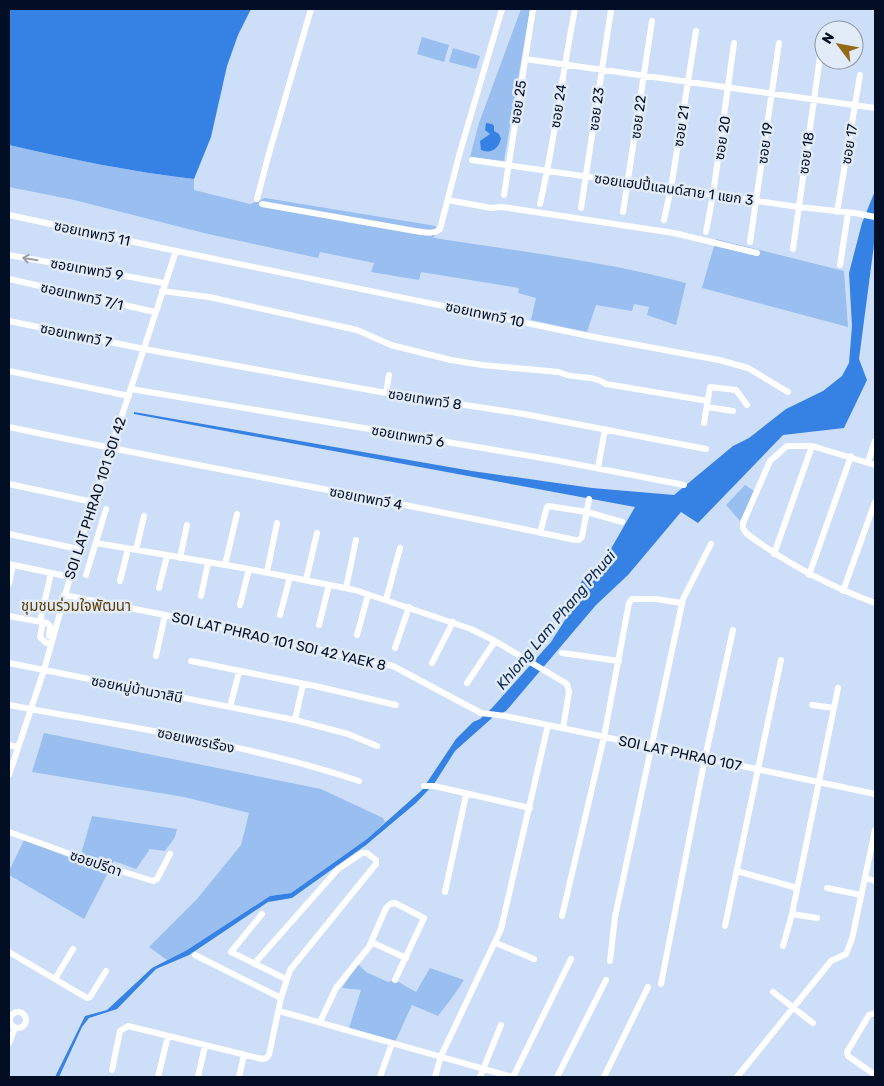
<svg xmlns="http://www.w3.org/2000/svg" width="884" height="1086" viewBox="0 0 884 1086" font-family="Rubik,'Noto Sans Thai',sans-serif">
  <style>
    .green { fill: #99bef0 }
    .water { fill: #3581e4 }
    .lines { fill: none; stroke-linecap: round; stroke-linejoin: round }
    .minor { stroke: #fff; stroke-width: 6 }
    .oneway { stroke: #9a9fa7 }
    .labels { text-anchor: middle; stroke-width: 5; stroke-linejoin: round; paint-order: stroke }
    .street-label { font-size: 14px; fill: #020e23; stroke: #e2ebf8 }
    .neighbourhood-label { font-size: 15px; fill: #5c3d02; stroke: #e2ebf8 }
    .water-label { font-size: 15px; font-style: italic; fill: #0b2950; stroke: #e2ebf8 }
  </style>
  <rect width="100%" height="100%" fill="#cddff8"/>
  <path class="green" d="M521,9H530L504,161L470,157L479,123Z
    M422,37L449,45L444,62L417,54Z
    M453,48L480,56L476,69L449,62Z
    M9,145C70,159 132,172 194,179V190L250,204L265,198L436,226L434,238C518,251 604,261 686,283L676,325L647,315L649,307L634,304L632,311L596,305L587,332L531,320L536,298L518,293L519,288L421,272L419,280L371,272L374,263L320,252L318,258L204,233L74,200L9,187Z
    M716,239L844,271L848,327L702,288Z
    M745,485L754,491L740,521L726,505Z
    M44,733L321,789L383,818L385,822L367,839L291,893L270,896L187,950L167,960L149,947L197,899L241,845L249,813L184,797L32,772Z
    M92,816L177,829L175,837L165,851L150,849L136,869L114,861L84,919L9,875V871L24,840L79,861Z
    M358,964L366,972L388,982L395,980L416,992L430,968L464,980L454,995L438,1016L412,1005L395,1042L349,1028L361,990L342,988Z"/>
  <path class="water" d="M9,9H251L238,35L227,66L211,137L194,179C132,172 70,159 9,145Z
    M486,123L492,124L494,126V131L499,134L501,139C498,149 491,154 481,150L480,141L490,134L485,130Z
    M875,191V237L859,359L867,380L844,428L783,435L698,523L681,512L628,575L596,605L506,711L492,718L455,751L434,784L416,803L366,845L292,898L268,902L189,955L156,969L117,1009L89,1018L82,1027L59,1077H55L85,1016L107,1010L152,968L187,950L270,896L291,893L367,839L422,790L456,739L473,722L480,719L492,708L551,642L572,609L581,582L608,554L635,507L134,414V412L472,471L592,488L674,495L733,446L749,438L786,409L823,391L842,376L849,363L852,326L849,273L862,223Z"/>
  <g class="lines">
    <path class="minor" d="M525,59L875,108
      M472,160L799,207L855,213L875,217
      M504,195L533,9
      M257,199L268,157L311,9
      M448,200L491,208L502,207L674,233L757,253
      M262,204L415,231C424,232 434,235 440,229L460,152L502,9
      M540,204C555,140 562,74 575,9
      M581,208L611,10
      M623,212L652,21
      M837,212L860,75
      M9,215L176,251L594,337L719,360L748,368L788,392
      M664,220L671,188L696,31
      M706,232L713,195L734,43
      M750,242L779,43
      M793,249L820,57
      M9,255L164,283
      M840,265L848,213
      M9,279L155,312
      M162,291L209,297L357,330L391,345L451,360L482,365L559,372C573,380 593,374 606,384L708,401
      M9,321L144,349L386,393L524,414L706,449
      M9,371L129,396
      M131,389L554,460L684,485
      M386,393L389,375
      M707,407L733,411
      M704,423L710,387L736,390L747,405
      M9,427C197,467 387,499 575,540H579L582,537L589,499
      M868,462L875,441
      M875,465L812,446H787L770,461L743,523V528L746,533C787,564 827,585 875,603
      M598,468L605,429
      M9,484L93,502
      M540,533L547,507L548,506L587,512L622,522
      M9,534L78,549
      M96,543L243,568L355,590L471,629L495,641L567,684L569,692L563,728
      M136,550L144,516
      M774,554L812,446
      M180,558L187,525
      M9,564L70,577
      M225,565L237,514
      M267,572L277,523
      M86,575L106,509
      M809,575L851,456
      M306,580L317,533
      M120,581L128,549
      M9,584L13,565
      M159,588L167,556
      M346,588L356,540
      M843,591L875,502
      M64,595L165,615L393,666L481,713L505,716L875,794
      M201,596L208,563
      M386,600L400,548
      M240,605L249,569
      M280,615L290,577
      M9,616L47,623L50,626L49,636L52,637
      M40,622L51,573
      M43,622L40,637L46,643H51
      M319,625L329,585
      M357,635L368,595
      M395,648L409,607
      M562,653L619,661
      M156,656L165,615
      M191,661L315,686L396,705
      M9,663L295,720L348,734L377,746
      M432,663L453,622
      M467,683L495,641
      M9,705C126,727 246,743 359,781
      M812,705L834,708
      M230,707L239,672
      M295,720L303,684
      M9,745L18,747
      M9,775L44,670L78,549L176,251
      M424,786H434L530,808
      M9,832L101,865L153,881L157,879L170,854
      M737,871L797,888
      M865,878L875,881
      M827,888L861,895
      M445,892L466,795
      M262,914L231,952L286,979
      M792,914L817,918
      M562,916L604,737L629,603L632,599H656L682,603
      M725,926L781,660
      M371,942L406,958
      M496,943L534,959
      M783,946L792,914L838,688
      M9,952L87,998L90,997L106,971
      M195,955L281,998
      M610,961L615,917L683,599L711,544
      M55,979L73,949
      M661,984L705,758L733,630
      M773,992L813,1023
      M279,1011L512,1077
      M10 1020a8 8 0 1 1 16 0a8 8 0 1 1-16 0Z
      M875,1013L869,1015L847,1052L848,1056L875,1075
      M320,1022L336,988L369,947L386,908L390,904L395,903L424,918L395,980
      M9,1043L15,1028
      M112,1070L120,1031L128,1026L262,1059L266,1058L269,1055L281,998L290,970L376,864V860L367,853H362L338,869L254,964
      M158,1077L168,1036
      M198,1077L205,1046
      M239,1077L244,1055
      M380,1077L392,1043
      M435,1077L441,1056L501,929L548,725
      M480,1077L501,1025
      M513,1077L571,959
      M557,1077L606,980
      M604,1077L648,987
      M737,1077L831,961L846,954L852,939L875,830"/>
  </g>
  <defs><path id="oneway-shaft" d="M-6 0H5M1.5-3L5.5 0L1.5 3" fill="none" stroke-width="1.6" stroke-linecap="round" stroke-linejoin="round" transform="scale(1.25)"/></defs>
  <use class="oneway" href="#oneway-shaft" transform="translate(30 259) rotate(-170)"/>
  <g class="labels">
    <g class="street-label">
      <text transform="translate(518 102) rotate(-81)" y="5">ซอย 25</text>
      <text transform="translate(558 106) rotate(-81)" y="5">ซอย 24</text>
      <text transform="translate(596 109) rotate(-82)" y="5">ซอย 23</text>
      <text transform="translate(638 117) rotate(-82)" y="5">ซอย 22</text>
      <text transform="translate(681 126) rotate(-81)" y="5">ซอย 21</text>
      <text transform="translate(722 138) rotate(-81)" y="5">ซอย 20</text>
      <text transform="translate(765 143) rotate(-82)" y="5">ซอย 19</text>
      <text transform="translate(849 144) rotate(-80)" y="5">ซอย 17</text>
      <text transform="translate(806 153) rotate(-82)" y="5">ซอย 18</text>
      <text transform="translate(674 189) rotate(8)" y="5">ซอยแฮปปี้แลนด์สาย 1 แยก 3</text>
      <text transform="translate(92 233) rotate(12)" y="5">ซอยเทพทวี 11</text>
      <text transform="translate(87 269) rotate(10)" y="5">ซอยเทพทวี 9</text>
      <text transform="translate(82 296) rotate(13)" y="5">ซอยเทพทวี 7/1</text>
      <text transform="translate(485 314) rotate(12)" y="5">ซอยเทพทวี 10</text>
      <text transform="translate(76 335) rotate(12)" y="5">ซอยเทพทวี 7</text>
      <text transform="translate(425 399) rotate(9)" y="5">ซอยเทพทวี 8</text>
      <text transform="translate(408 436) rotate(10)" y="5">ซอยเทพทวี 6</text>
      <text transform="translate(95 498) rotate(-72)" y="5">SOI LAT PHRAO 101 SOI 42</text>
      <text transform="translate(366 498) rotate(11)" y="5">ซอยเทพทวี 4</text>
      <text transform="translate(279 641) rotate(13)" y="5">SOI LAT PHRAO 101 SOI 42 YAEK 8</text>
      <text transform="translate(137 689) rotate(11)" y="5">ซอยหมู่บ้านวาสินี</text>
      <text transform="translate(196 740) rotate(12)" y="5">ซอยเพชรเรือง</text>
      <text transform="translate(680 753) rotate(12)" y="5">SOI LAT PHRAO 107</text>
      <text transform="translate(96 863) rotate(19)" y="5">ซอยปรีดา</text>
    </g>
    <g class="neighbourhood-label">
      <text x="76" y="611">ชุมชนร่วมใจพัฒนา</text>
    </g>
    <g class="water-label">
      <text transform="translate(556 620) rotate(-50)" y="5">Khlong Lam Phang Phuai</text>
    </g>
  </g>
  <rect width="884" height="1086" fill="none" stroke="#020e23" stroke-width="20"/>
  <g transform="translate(839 45) rotate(302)"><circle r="24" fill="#e2ebf8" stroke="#8893a3"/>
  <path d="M0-4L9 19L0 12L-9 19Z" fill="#966917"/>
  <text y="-8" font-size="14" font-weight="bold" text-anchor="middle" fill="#020e23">N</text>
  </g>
</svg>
